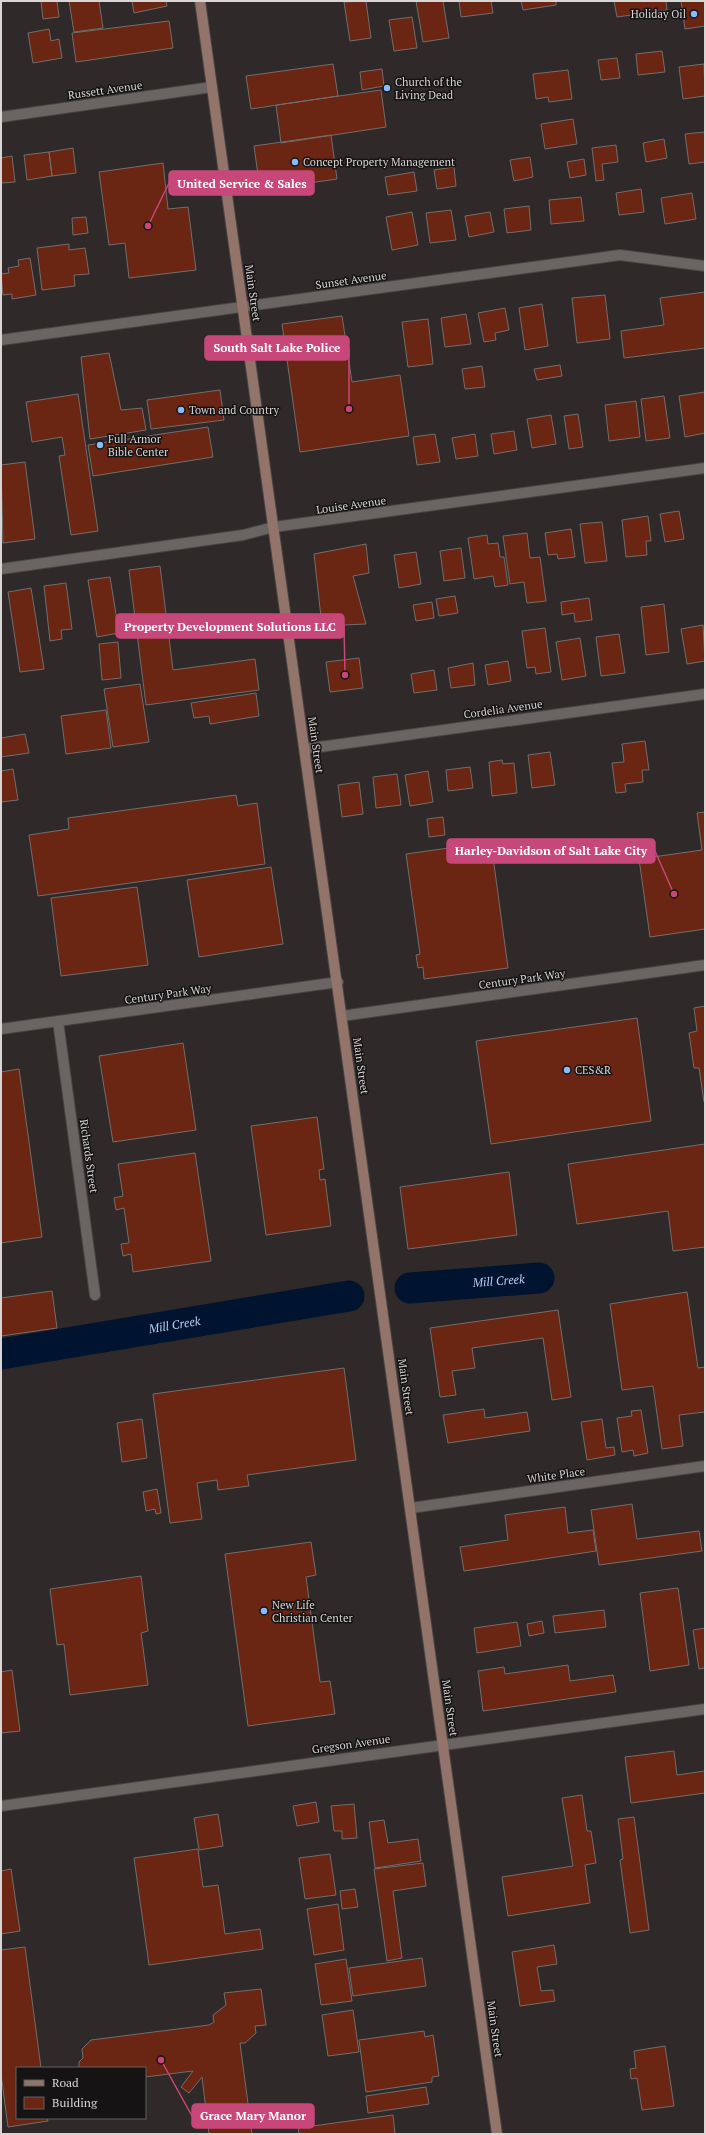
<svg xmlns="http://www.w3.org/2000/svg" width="706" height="2135" viewBox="0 0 706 2135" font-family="'PT Serif',serif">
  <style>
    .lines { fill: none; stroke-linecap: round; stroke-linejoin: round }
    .river { stroke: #00142f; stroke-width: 31 }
    .building { fill: #6a2513; stroke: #736d6c }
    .street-casing { stroke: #494544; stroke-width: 12 }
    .secondary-casing { stroke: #494544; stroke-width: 12 }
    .street { stroke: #6a6563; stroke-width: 10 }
    .secondary { stroke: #93746b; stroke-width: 10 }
    .poi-dot { fill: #87bbfb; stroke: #151313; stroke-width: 1.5 }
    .labels { text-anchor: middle; stroke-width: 3; stroke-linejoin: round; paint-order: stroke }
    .poi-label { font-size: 11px; fill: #d8d5d4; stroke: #151313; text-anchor: start }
    .street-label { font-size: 11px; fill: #d8d5d4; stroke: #151313 }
    .water-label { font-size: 12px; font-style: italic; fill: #b5cff0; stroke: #151313 }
    .leader { fill: none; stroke: #c84779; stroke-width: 1.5 }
    .callout-dot { fill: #c84779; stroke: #151313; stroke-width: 1.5 }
    .callout { fill: #c84779; stroke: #c84779; stroke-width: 1.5 }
    .callout-label { font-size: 12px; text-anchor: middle; font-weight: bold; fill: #fff }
  </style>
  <rect width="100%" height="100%" fill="#2f2a29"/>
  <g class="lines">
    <g class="river">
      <path id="s1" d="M410,1288L539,1278"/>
      <path id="s2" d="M1,1354L349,1296"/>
    </g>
  </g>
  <path class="building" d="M41,1H57L59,17L43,19Z
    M69,1H99L103,28L74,32Z
    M132,1H166L167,6L134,13Z
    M366,1L371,38L350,41L344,2Z
    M416,1H443L449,38L423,42Z
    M459,1H491L493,13L461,17Z
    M521,1H556V5L523,10Z
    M614,1H666L667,10L617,17Z
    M681,1H705V26L685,29Z
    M412,17L417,48L394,51L389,20Z
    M169,21L173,48L76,62L72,33Z
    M49,29L51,41L59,39L62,58L33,63L28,33Z
    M662,51L665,72L638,75L636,54Z
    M617,58L620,78L601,80L598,60Z
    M333,64L338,96L251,109L246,76Z
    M704,64L705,96L683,99L679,67Z
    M382,69L384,86L362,90L360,72Z
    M568,70L572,99L549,102L548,97L536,99L533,74Z
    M381,90L386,127L281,143L276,105Z
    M573,119L577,144L545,149L541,124Z
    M705,132V162L689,164L685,134Z
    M331,135L337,179L260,190L254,146Z
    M664,139L667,158L646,162L643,143Z
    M616,145L618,162L602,164L604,180L596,181L592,148Z
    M73,148L76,173L52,176L49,152Z
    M49,152L52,176L27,180L24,155Z
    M12,156L15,182L1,183V158Z
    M530,157L533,177L514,181L510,160Z
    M584,159L586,175L570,178L567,162Z
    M163,163L168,209L188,207L196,270L129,278L125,243L109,245L99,172Z
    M454,167L456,186L437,189L434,170Z
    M414,172L417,191L388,195L385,177Z
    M641,189L644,212L619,215L616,193Z
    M692,193L696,219L665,224L661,198Z
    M581,197L584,221L551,224L549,200Z
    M529,206L531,230L507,233L504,209Z
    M451,210L456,240L430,243L426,213Z
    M412,212L418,245L392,250L386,217Z
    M490,212L494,232L469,237L465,216Z
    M86,217L88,233L73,235L72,218Z
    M69,244V250L85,248L89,274L74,275L75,286L42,290L37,248Z
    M30,258L36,295L12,299V294L3,295L1,274L9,273L8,268L19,266L18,260Z
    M705,292V348L624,358L621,331L664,325L660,298Z
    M605,295L610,339L577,343L572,298Z
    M542,304L548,346L525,350L519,308Z
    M505,308L509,330L495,333L496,340L484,342L478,313Z
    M466,314L471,344L445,347L441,318Z
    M342,316L352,382L400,375L409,436L300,452L282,324Z
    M428,319L433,364L408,367L402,322Z
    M109,353L121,410L142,408L146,430L90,439L81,357Z
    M560,365L562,376L537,380L534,369Z
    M482,366L485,387L465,389L462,369Z
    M220,390L224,420L151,429L147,400Z
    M705,392V433L685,437L679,396Z
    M78,394L98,531L71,535L59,456L65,455L62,437L32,442L26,402Z
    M664,396L670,438L646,441L641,399Z
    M636,401L640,437L609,441L605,405Z
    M578,414L583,447L569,449L564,416Z
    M551,415L556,444L532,448L527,419Z
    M208,427L213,457L93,476L88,445Z
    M514,431L517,450L494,454L491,434Z
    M435,434L440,462L417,465L413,437Z
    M475,434L478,456L456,459L452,438Z
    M25,462L35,539L3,543L1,465Z
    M679,511L684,539L665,542L660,514Z
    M648,516L651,541H646L647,555L626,557L622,520Z
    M602,522L607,561L585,563L580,524Z
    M571,529L575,557L558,559L557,554L548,555L545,533Z
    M527,533L530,558L540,557L546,601L527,603L524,582L510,584L503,536Z
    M487,535L488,544L498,543L500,557H504L508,585L495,587L493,576L474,579L468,538Z
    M366,544L369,573L353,576L366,624L322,626L314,554Z
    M461,548L465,578L444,581L440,551Z
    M416,552L421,584L399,588L394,555Z
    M160,566L173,670L255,659L259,690L146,705L129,570Z
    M110,577L119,633L97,637L88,580Z
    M66,583L72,629L61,630L62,639L50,641L44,586Z
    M31,588L44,669L20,672L8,592Z
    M455,596L458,613L439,616L436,599Z
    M589,598L592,620L575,622L574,613L562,615L561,602Z
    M432,602L434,618L416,621L413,605Z
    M664,604L669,652L646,655L641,607Z
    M703,625L705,661L687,664L681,629Z
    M545,628L551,672L536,674L535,667L527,668L522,631Z
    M619,634L625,673L601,676L596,637Z
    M580,638L586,676L562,680L556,642Z
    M118,642L121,678L102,680L99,644Z
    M359,658L363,688L330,692L326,662Z
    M508,661L511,681L488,685L485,665Z
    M473,663L475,685L451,688L448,668Z
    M434,670L437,690L414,693L411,674Z
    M140,684L149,742L113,747L104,689Z
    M256,693L259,716L210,724L209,716L194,718L191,703Z
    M106,710L111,748L66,754L61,716Z
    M25,734L29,753L1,757V738Z
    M645,741L649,770H642L643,782L625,784L626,792L616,793L612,763L624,762L622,744Z
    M550,752L555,785L532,788L528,755Z
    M502,760L503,764L514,763L517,793L492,796L489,762Z
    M470,767L473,788L448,791L446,770Z
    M13,769L18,800L1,802V771Z
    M428,771L433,802L410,806L405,775Z
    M397,774L401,805L376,808L373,777Z
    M359,782L363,814L342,817L338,785Z
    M236,795L238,806L257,803L265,864L38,896L29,835L69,829L68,818Z
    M705,812V929L650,937L639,859L702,850L697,813Z
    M443,817L445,835L429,837L427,819Z
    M491,842L508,968L424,979L423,967L418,968L416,955L420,954L406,854Z
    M271,867L283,944L199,957L187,880Z
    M137,887L148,965L61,976L51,898Z
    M705,1006V1102H704L699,1068H694L689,1033L697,1031L694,1008Z
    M637,1018L651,1121L491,1144L476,1041Z
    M183,1043L196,1130L113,1142L99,1056Z
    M19,1069L42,1237L1,1243V1072Z
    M317,1117L324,1169L319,1170L320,1180L325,1179L331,1226L266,1235L251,1126Z
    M705,1144V1247L673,1251L668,1211L577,1224L568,1164Z
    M195,1153L211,1261L133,1272L131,1254L123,1256L121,1244L129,1243L124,1208L116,1210L114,1198L123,1196L118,1164Z
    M509,1172L517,1235L408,1249L400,1187Z
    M52,1291L57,1328L1,1336V1298Z
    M687,1292L698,1368L705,1367V1412L679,1415L683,1446L662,1449L653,1386L622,1390L610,1304Z
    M558,1310L571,1397L552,1400L543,1338L472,1348L475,1368L452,1371L456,1395L440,1397L430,1328Z
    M344,1368L356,1460L247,1475L249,1486L218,1490L217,1480L197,1483L202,1519L170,1523L153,1394Z
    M484,1409L485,1418L527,1412L530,1431L448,1443L443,1415Z
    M641,1410L648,1453L634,1456L633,1450L622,1452L617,1418L632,1416L631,1411Z
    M142,1419L147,1458L122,1462L117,1423Z
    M602,1419L606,1448L614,1447L615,1455L587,1460L581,1422Z
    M157,1489L161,1513L156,1514L155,1509L146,1511L143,1492Z
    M632,1504L637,1539L699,1531L702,1551L599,1565L591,1510Z
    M565,1507L568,1533L593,1530L596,1551L464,1571L460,1547L508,1540L505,1515Z
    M311,1542L316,1575L306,1577L320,1682L330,1681L335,1714L248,1726L225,1554Z
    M141,1576L148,1631L141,1633L148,1685L70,1695L64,1644L57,1645L50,1589Z
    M678,1588L689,1665L650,1671L640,1593Z
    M604,1610L606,1627L555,1633L553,1616Z
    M542,1621L544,1633L529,1636L527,1624Z
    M517,1622L521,1646L477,1653L474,1628Z
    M705,1628V1668L699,1669L693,1630Z
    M568,1665L570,1681L613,1675L616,1692L483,1711L478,1671L504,1667L505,1674Z
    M12,1670L20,1731L1,1733V1672Z
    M674,1751L677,1775L705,1771V1793L631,1803L625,1757Z
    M582,1795L587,1831H591L596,1863L585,1865L590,1903L508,1916L502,1877L573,1866L562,1798Z
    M316,1802L319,1822L297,1826L293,1806Z
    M354,1804L357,1838L342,1839V1831H334L331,1806Z
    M218,1814L223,1846L199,1850L194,1818Z
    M634,1817L649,1930L630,1933L620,1860L623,1859L618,1819Z
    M384,1820L388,1843L418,1839L421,1861L375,1868L369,1822Z
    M198,1849L203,1887L218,1885L225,1934L260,1929L263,1949L149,1965L134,1858Z
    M330,1854L336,1895L305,1899L299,1858Z
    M423,1863L426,1886L393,1891L402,1958L387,1961L374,1869Z
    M11,1869L20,1931L1,1934V1871Z
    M355,1889L358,1907L342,1909L340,1891Z
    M338,1904L344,1950L314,1955L307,1909Z
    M554,1945L557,1964L537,1967L541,1991L553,1990L555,2001L520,2006L512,1952Z
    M25,1947L41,2068H17V2118H47L48,2121L8,2127L1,2074V1950Z
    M422,1958L426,1986L353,1996L349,1968Z
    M346,1959L352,2001L321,2005L315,1964Z
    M261,1989L266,2025L255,2026L256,2033L245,2043H240L252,2134H209L202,2077L189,2093L181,2087L193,2071L145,2077V2068H79V2062L83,2058L82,2049L91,2040L209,2025L214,2022L213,2015L226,2005L224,1993Z
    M353,2010L359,2052L328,2056L322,2015Z
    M424,2031L425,2037L433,2035L439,2076L432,2077V2082L366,2092L359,2040Z
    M665,2046L674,2106L642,2110L637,2078L631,2079L630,2069L636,2068L634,2051Z
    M426,2087L429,2104L368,2113L366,2096Z
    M393,2115L395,2134H299L298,2128Z"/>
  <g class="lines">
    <g class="street-casing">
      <path id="street" d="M1,117L212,87
        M1,340L620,255L705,266
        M1,569L243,535L274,527L705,468
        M305,749L705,694
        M342,1016L705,965
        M58,1021L95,1295
        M1,1029L338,982
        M411,1508L705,1466
        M1,1806L705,1709"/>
    </g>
    <g class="secondary-casing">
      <path id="secondary" d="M200,1L497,2134"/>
    </g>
    <use href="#street" class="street"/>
    <use href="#secondary" class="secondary"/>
  </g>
  <g class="poi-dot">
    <circle cx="694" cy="14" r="4"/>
    <circle cx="387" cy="88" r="4"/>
    <circle cx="295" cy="162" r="4"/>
    <circle cx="181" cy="410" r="4"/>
    <circle cx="100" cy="445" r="4"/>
    <circle cx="567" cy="1070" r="4"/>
    <circle cx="264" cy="1611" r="4"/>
  </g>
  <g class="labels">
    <g class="poi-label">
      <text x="686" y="18" text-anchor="end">Holiday Oil</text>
      <text x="395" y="86">Church of the<tspan x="395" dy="13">Living Dead</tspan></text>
      <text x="303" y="166">Concept Property Management</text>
      <text x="189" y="414">Town and Country</text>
      <text x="108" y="443">Full Armor<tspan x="108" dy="13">Bible Center</tspan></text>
      <text x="575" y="1074">CES&amp;R</text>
      <text x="272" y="1609">New Life<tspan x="272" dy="13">Christian Center</tspan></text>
    </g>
    <g class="street-label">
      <text transform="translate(105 90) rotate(-8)" y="4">Russett Avenue</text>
      <text transform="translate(351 280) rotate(-8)" y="4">Sunset Avenue</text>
      <text transform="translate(253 293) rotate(82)" y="4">Main Street</text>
      <text transform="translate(351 505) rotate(-8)" y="4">Louise Avenue</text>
      <text transform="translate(503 709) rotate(-8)" y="4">Cordelia Avenue</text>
      <text transform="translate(316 745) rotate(82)" y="4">Main Street</text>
      <text transform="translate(522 979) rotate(-8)" y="4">Century Park Way</text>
      <text transform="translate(168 994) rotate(-8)" y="4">Century Park Way</text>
      <text transform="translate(361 1066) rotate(82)" y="4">Main Street</text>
      <text transform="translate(89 1156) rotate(82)" y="4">Richards Street</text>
      <text transform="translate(406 1387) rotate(82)" y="4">Main Street</text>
      <text transform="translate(556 1475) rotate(-8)" y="4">White Place</text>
      <text transform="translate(450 1708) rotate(82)" y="4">Main Street</text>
      <text transform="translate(351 1744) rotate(-8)" y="4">Gregson Avenue</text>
      <text transform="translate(495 2029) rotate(82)" y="4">Main Street</text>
    </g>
    <g class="water-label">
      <text dy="4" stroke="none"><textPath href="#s1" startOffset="89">Mill Creek</textPath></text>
      <text dy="4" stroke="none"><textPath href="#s2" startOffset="176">Mill Creek</textPath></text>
    </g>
  </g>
  <path class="leader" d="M148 226L169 183M349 409L349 348M345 675L344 626M674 894L655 851M161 2060L192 2116"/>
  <g class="callout-dot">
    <circle cx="148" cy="226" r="4"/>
    <circle cx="349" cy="409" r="4"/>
    <circle cx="345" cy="675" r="4"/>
    <circle cx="674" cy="894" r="4"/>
    <circle cx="161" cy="2060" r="4"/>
  </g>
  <g class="callout">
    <rect x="169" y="171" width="145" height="24" rx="4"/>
    <rect x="205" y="336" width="144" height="24" rx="4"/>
    <rect x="116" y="614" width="228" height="24" rx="4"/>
    <rect x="447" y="839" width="208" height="24" rx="4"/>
    <rect x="192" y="2104" width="122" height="24" rx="4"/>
  </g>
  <g class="callout-label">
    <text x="242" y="188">United Service &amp; Sales</text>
    <text x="277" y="352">South Salt Lake Police</text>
    <text x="230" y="631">Property Development Solutions LLC</text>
    <text x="551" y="855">Harley-Davidson of Salt Lake City</text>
    <text x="253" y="2120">Grace Mary Manor</text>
  </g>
  <rect width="706" height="2135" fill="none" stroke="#d8d5d4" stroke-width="4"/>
  <rect x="16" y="2067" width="130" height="52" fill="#151313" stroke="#636160"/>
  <rect x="24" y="2080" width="20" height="6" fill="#93746b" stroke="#636160"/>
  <text x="52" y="2087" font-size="12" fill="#d8d5d4">Road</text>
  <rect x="24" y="2097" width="20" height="12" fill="#6a2513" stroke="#636160"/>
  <text x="52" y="2107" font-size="12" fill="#d8d5d4">Building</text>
</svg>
